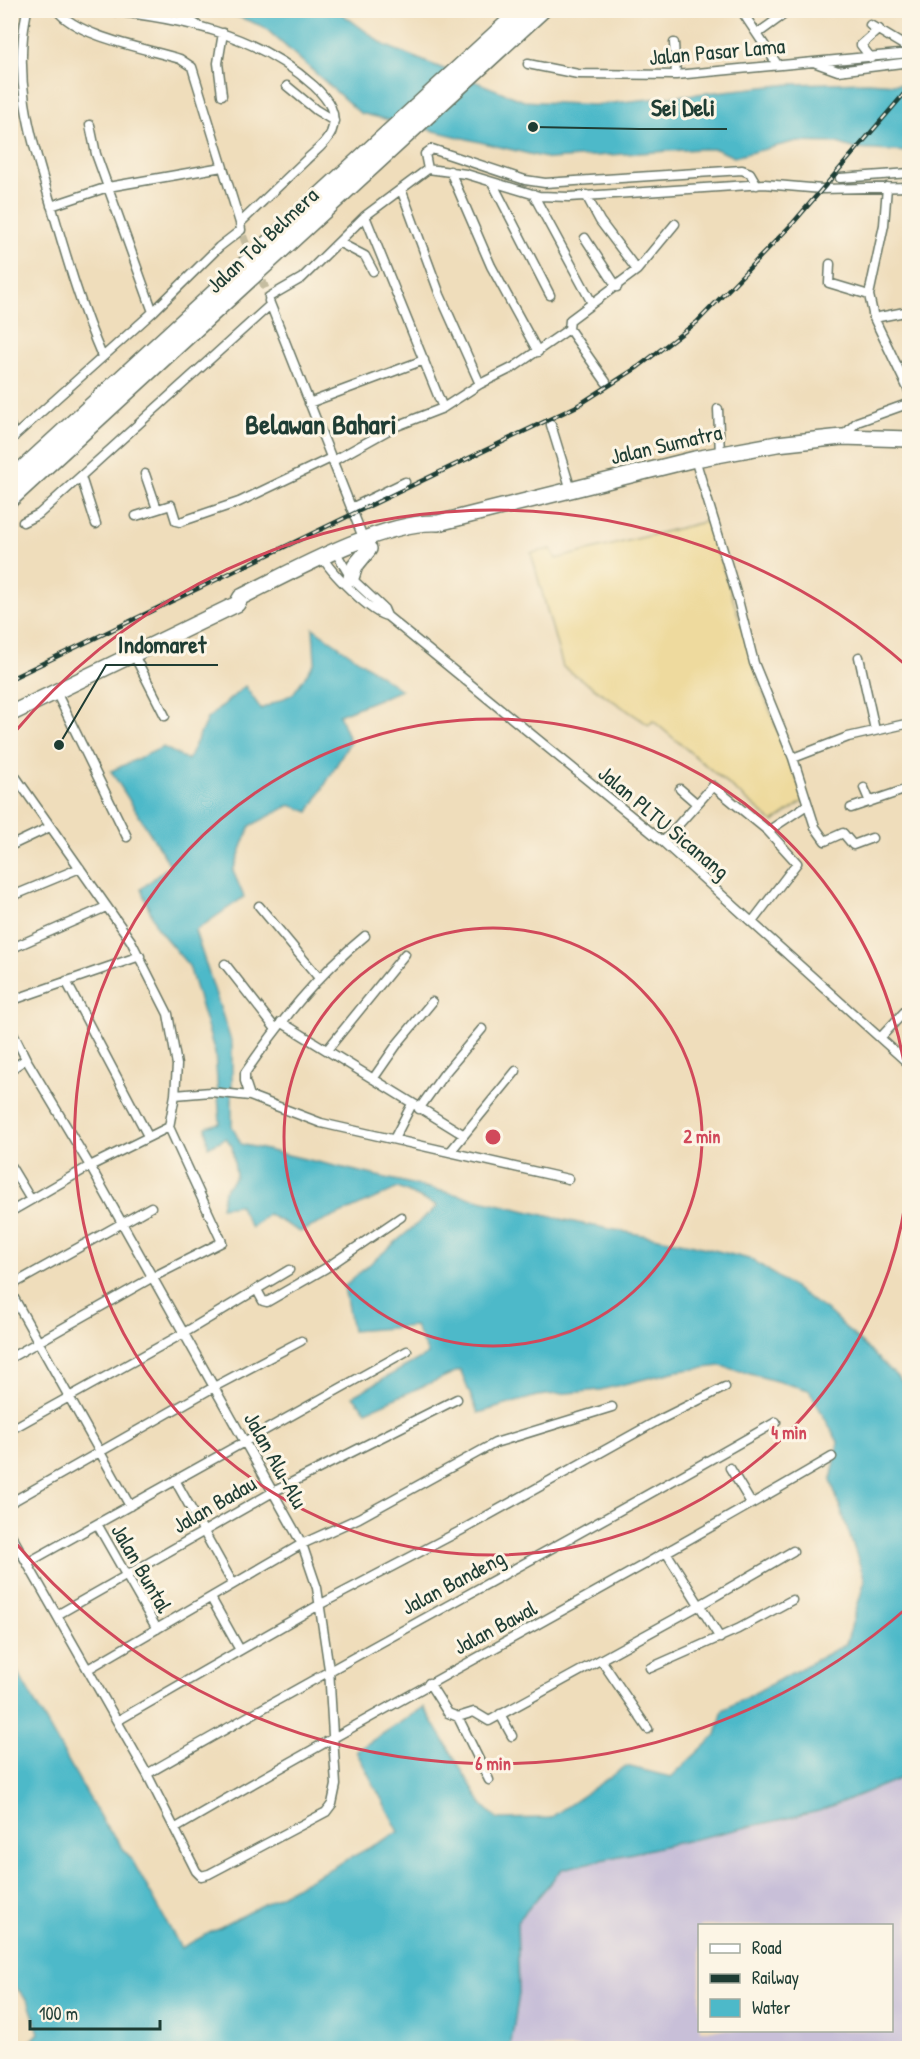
<svg xmlns="http://www.w3.org/2000/svg" width="920" height="2059" viewBox="0 0 920 2059" font-family="'Patrick Hand',sans-serif">
  <style>
    .industrial { fill: #c8bfd8; fill-rule: evenodd }
    .sand { fill: #eeda9e; stroke: #868c69; stroke-width: 1.5 }
    .water { fill: #4db9c9; stroke: #367b7e; stroke-width: 1.5 }
    .lines { fill: none; stroke-linecap: round; stroke-linejoin: round }
    .street-tunnel { stroke: #c5bda0; stroke-width: 8; stroke-dasharray: 8 4; stroke-linecap: butt }
    .street-casing { stroke: #687563; stroke-width: 11 }
    .highway-casing { stroke: #687563; stroke-width: 18 }
    .street { stroke: #fff; stroke-width: 8 }
    .highway { stroke: #fff; stroke-width: 15 }
    .rail-casing { stroke: #1f3d34; stroke-width: 4.5 }
    .rail { stroke: #fcf5e5; stroke-width: 2; stroke-dasharray: 7; stroke-linecap: butt }
    .ring { fill: none; stroke: #d1495b; stroke-width: 3 }
    .labels { text-anchor: middle; stroke-width: 6; stroke-linejoin: round; paint-order: stroke }
    .street-label { font-size: 22px; fill: #1f3d34; stroke: #fcf5e5 }
    .district-label { font-size: 28px; font-weight: bold; fill: #1f3d34; stroke: #fcf5e5 }
    .centre { fill: #d1495b; stroke: #fcf5e5; stroke-width: 3 }
    .ring-label { font-size: 18px; text-anchor: middle; font-weight: bold; fill: #d1495b; stroke: #fcf5e5; stroke-width: 6; stroke-linejoin: round; paint-order: stroke }
    .leader { fill: none; stroke: #1f3d34; stroke-width: 2 }
    .callout-dot { fill: #1f3d34; stroke: #fcf5e5; stroke-width: 2 }
    .callout-label { font-size: 24px; text-anchor: middle; font-weight: bold; fill: #1f3d34; stroke: #fcf5e5; stroke-width: 6; stroke-linejoin: round; paint-order: stroke }
  </style>
  <rect width="100%" height="100%" fill="#fcf5e5"/>
  <filter id="ink" filterUnits="userSpaceOnUse"><feTurbulence type="fractalNoise" baseFrequency=".0167" numOctaves="2"/><feDisplacementMap in="SourceGraphic" scale="12" xChannelSelector="R" yChannelSelector="G"/><feConvolveMatrix kernelMatrix="1 2 1 2 8 2 1 2 1" color-interpolation-filters="sRGB"/></filter>
  <filter id="wash" filterUnits="userSpaceOnUse"><feTurbulence type="fractalNoise" baseFrequency=".008" numOctaves="4" result="noise"/><feDisplacementMap in="SourceGraphic" scale="24" xChannelSelector="R" yChannelSelector="G"/><feGaussianBlur stdDeviation="1.35" result="paint"/><feColorMatrix in="noise" values="0 0 0 0 0 0 0 0 0 0 0 0 0 0 0 0 0 1.4 0 .05"/><feComposite in="paint" operator="in"/></filter>
  <g filter="url(#wash)">
    <rect width="100%" height="100%" fill="#efddbb"/>
    <path class="industrial" d="M909,1732V2048H470L502,1914L576,1844ZM700,1926H892V2030H700Z"/>
    <path class="sand" d="M708,521L763,693L805,800L773,822L653,721L649,725L563,667L531,553L551,549L556,559Z"/>
    <path class="water" d="M224,11H338L386,46L524,101L594,105L791,84L868,82L909,85V152L856,149L837,143L793,142L734,157L716,149H699L550,159L360,113L264,27Z
      M313,628L401,690L339,715L350,742L309,812L290,805L250,826L233,871L244,897L195,931L232,1044V1126L241,1144L578,1223L690,1244L753,1260L830,1313L909,1388V1775L819,1811L562,1869L517,1922L519,1994L510,2048H24L39,2033L29,2003L11,1981L10,1659L103,1822L132,1860L181,1948L399,1832L356,1751L424,1707L482,1804L497,1819L550,1818L626,1766L671,1777L716,1735L723,1710L846,1644L865,1580L831,1481L838,1442L809,1390L721,1366L677,1371L600,1390L537,1396L478,1413L460,1370L366,1411L353,1396L428,1354L415,1326L352,1331L344,1286L438,1206L398,1188L300,1232L268,1214L251,1228L239,1205L221,1207L224,1191L236,1176L232,1146L226,1138L208,1147L206,1127L220,1123L215,1053L189,966L157,928L141,889L170,865L111,771L163,747L188,760L207,719L245,686L261,709L293,694L315,662Z"/>
  </g>
  <g filter="url(#ink)">
    <g class="lines">
      <path class="street-tunnel" d="M243,236L252,259
        M258,270L268,295"/>
      <g class="street-casing">
        <path id="street" d="M27,10C12,83 32,140 52,208C67,259 81,308 102,356
          M57,10C77,37 148,49 180,59L192,67L240,223
          M169,10L181,14L197,25
          M741,10L777,64
          M870,25L910,49
          M757,34L790,10
          M674,43L676,75
          M871,58L861,45L879,29
          M816,63L838,71L910,62
          M528,64L578,74L676,75L910,53
          M287,86L316,110L334,121
          M222,95L218,63L223,33
          M90,125L96,154L153,312
          M428,169L425,154L432,149L525,180L545,183L742,170L750,173L757,185
          M450,171L491,266L538,352
          M840,178L910,173
          M493,184L550,295
          M887,187L884,225L869,295L874,318L910,393
          M401,189L440,295L480,384
          M533,194L592,303
          M586,195L600,221L637,270
          M51,206L108,187L222,167
          M365,216L443,408
          M585,238L617,287
          M340,243L365,256L373,271
          M830,264L829,283L869,295
          M269,297L302,278L365,216L428,169L466,174L539,196L569,197L764,184L822,189L910,187
          M269,301L364,540
          M874,318L910,311
          M569,329L570,320L637,270L675,224
          M309,403L424,360
          M718,409L720,454
          M10,424L14,437
          M551,425L571,490
          M842,437L857,422L910,403
          M10,440L153,312L219,247L241,230L240,223C262,202 284,181 306,160C314,152 326,144 331,133C339,114 328,99 314,86C256,33 179,18 103,10
          M695,459L737,596L754,663L793,758L815,827L825,841L843,833L853,845L872,838
          M333,461L394,427L443,408L480,384L514,367L569,329L606,382
          M145,474L157,509
          M81,477L96,524
          M351,508L405,482
          M136,516L171,505L176,521L180,522L239,502L331,458
          M23,522L39,514L269,306
          M335,551L351,578L384,609L387,616L663,842L910,1065
          M322,556C329,571 372,614 387,616
          M134,655L165,716
          M859,657L875,730
          M909,664H910
          M56,692L127,837
          M793,758L848,737L910,723
          M10,769L131,941L168,1014L177,1065L175,1095L169,1127L90,1166L10,1212
          M864,788L870,802
          M680,789L696,803
          M851,808L910,788
          M768,831L807,805
          M663,842L713,786L768,831L797,863L752,922
          M10,846L50,827
          M10,897L80,868
          M259,906L319,978
          M10,949L106,907
          M225,964L275,1028
          M66,981L148,1136
          M10,1001L140,956
          M281,1022L464,1135
          M10,1027L26,1059L90,1166L302,1544L317,1588L329,1669L336,1785L332,1804L326,1812L209,1874L201,1876L196,1871L147,1774L10,1533
          M880,1038L910,1006
          M327,1050L405,954
          M10,1070L26,1059
          M373,1079L398,1043L432,1002
          M175,1095L211,1092L250,1096L321,1123L568,1179
          M250,1096L245,1081V1073C280,1022 317,975 365,936
          M419,1109L444,1074L482,1029
          M394,1139L412,1104
          M450,1152L516,1071
          M10,1165L31,1200
          M10,1286L151,1207
          M257,1290L263,1301L267,1302L326,1268L401,1217
          M10,1291L130,1506
          M10,1358L153,1277L222,1242L169,1127
          M10,1430L184,1333L289,1270
          M730,1468L751,1503
          M175,1480L233,1584
          M10,1503L214,1387L301,1341
          M97,1524L157,1629
          M666,1552L720,1638
          M27,1563L407,1351
          M211,1598L240,1650
          M57,1615L273,1492L457,1399
          M601,1660L648,1729
          M650,1668L738,1629L792,1600
          M88,1669L302,1544L359,1518L495,1443L612,1407
          M429,1683L448,1713L458,1717L474,1712L489,1721L700,1605L793,1551
          M500,1714L512,1736
          M458,1717L489,1780
          M117,1721L319,1605L460,1531L657,1421L725,1387
          M147,1774C355,1654 568,1542 776,1422
          M176,1828C393,1701 615,1585 832,1457"/>
      </g>
      <g class="highway-casing">
        <path id="highway" d="M10,480L521,10
          M10,500L543,10
          M351,578L355,566L369,549
          M10,714L237,604L241,597C291,572 384,520 438,523L695,459L777,444L842,437L910,439"/>
      </g>
      <use href="#street" class="street"/>
      <use href="#highway" class="highway"/>
      <g class="rail-casing">
        <path id="rail" d="M10,679L577,406L638,367L697,322L793,223L910,87"/>
      </g>
      <use href="#rail" class="rail"/>
    </g>
  </g>
  <g class="ring">
    <circle cx="493" cy="1137" r="209"/>
    <path d="M909 1173A418 418 0 1 1 909 1101"/>
    <path d="M908 1607A627 627 0 0 1 13 1540M13 734A627 627 0 0 1 908 667"/>
  </g>
  <g class="labels">
    <g class="street-label">
      <text transform="translate(717 51) rotate(-5)" y="8">Jalan Pasar Lama</text>
      <text transform="translate(262 240) rotate(-43)" y="8">Jalan Tol Belmera</text>
      <text transform="translate(666 444) rotate(-13)" y="8">Jalan Sumatra</text>
      <text transform="translate(664 822) rotate(40)" y="8">Jalan PLTU Sicanang</text>
      <text transform="translate(276 1460) rotate(61)" y="8">Jalan Alu-Alu</text>
      <text transform="translate(214 1504) rotate(-30)" y="8">Jalan Badau</text>
      <text transform="translate(142 1568) rotate(60)" y="8">Jalan Buntal</text>
      <text transform="translate(453 1582) rotate(-28)" y="8">Jalan Bandeng</text>
      <text transform="translate(495 1627) rotate(-28)" y="8">Jalan Bawal</text>
    </g>
    <g class="district-label">
      <text x="321" y="434">Belawan Bahari</text>
    </g>
  </g>
  <circle cx="493" cy="1137" r="9" class="centre"/>
  <g class="ring-label">
    <text x="702" y="1143">2 min</text>
    <text x="789" y="1439">4 min</text>
    <text x="493" y="1770">6 min</text>
  </g>
  <path class="leader" d="M533 127L639 129H727M59 745L106 665H218"/>
  <g class="callout-dot">
    <circle cx="533" cy="127" r="6"/>
    <circle cx="59" cy="745" r="6"/>
  </g>
  <g class="callout-label">
    <text x="683" y="116">Sei Deli</text>
    <text x="162" y="653">Indomaret</text>
  </g>
  <rect width="920" height="2059" fill="none" stroke="#fcf5e5" stroke-width="36"/>
  <rect x="698" y="1924" width="195" height="108" fill="#fcf5e5" stroke="#a4ab9e" stroke-width="1.5"/>
  <rect x="710" y="1944" width="30" height="9" fill="#ffffff" stroke="#a4ab9e" stroke-width="1.5"/>
  <text x="752" y="1954" font-size="18" fill="#1f3d34">Road</text>
  <rect x="710" y="1974" width="30" height="9" fill="#1f3d34" stroke="#a4ab9e" stroke-width="1.5"/>
  <text x="752" y="1984" font-size="18" fill="#1f3d34">Railway</text>
  <rect x="710" y="1999" width="30" height="18" fill="#4db9c9" stroke="#a4ab9e" stroke-width="1.5"/>
  <text x="752" y="2014" font-size="18" fill="#1f3d34">Water</text>
  <path d="M30 2020v9h130v-9" fill="none" stroke="#1f3d34" stroke-width="3"/>
  <text x="39" y="2020" font-size="18" fill="#1f3d34" stroke="#fcf5e5" stroke-width="4.5" paint-order="stroke">100 m</text>
</svg>
